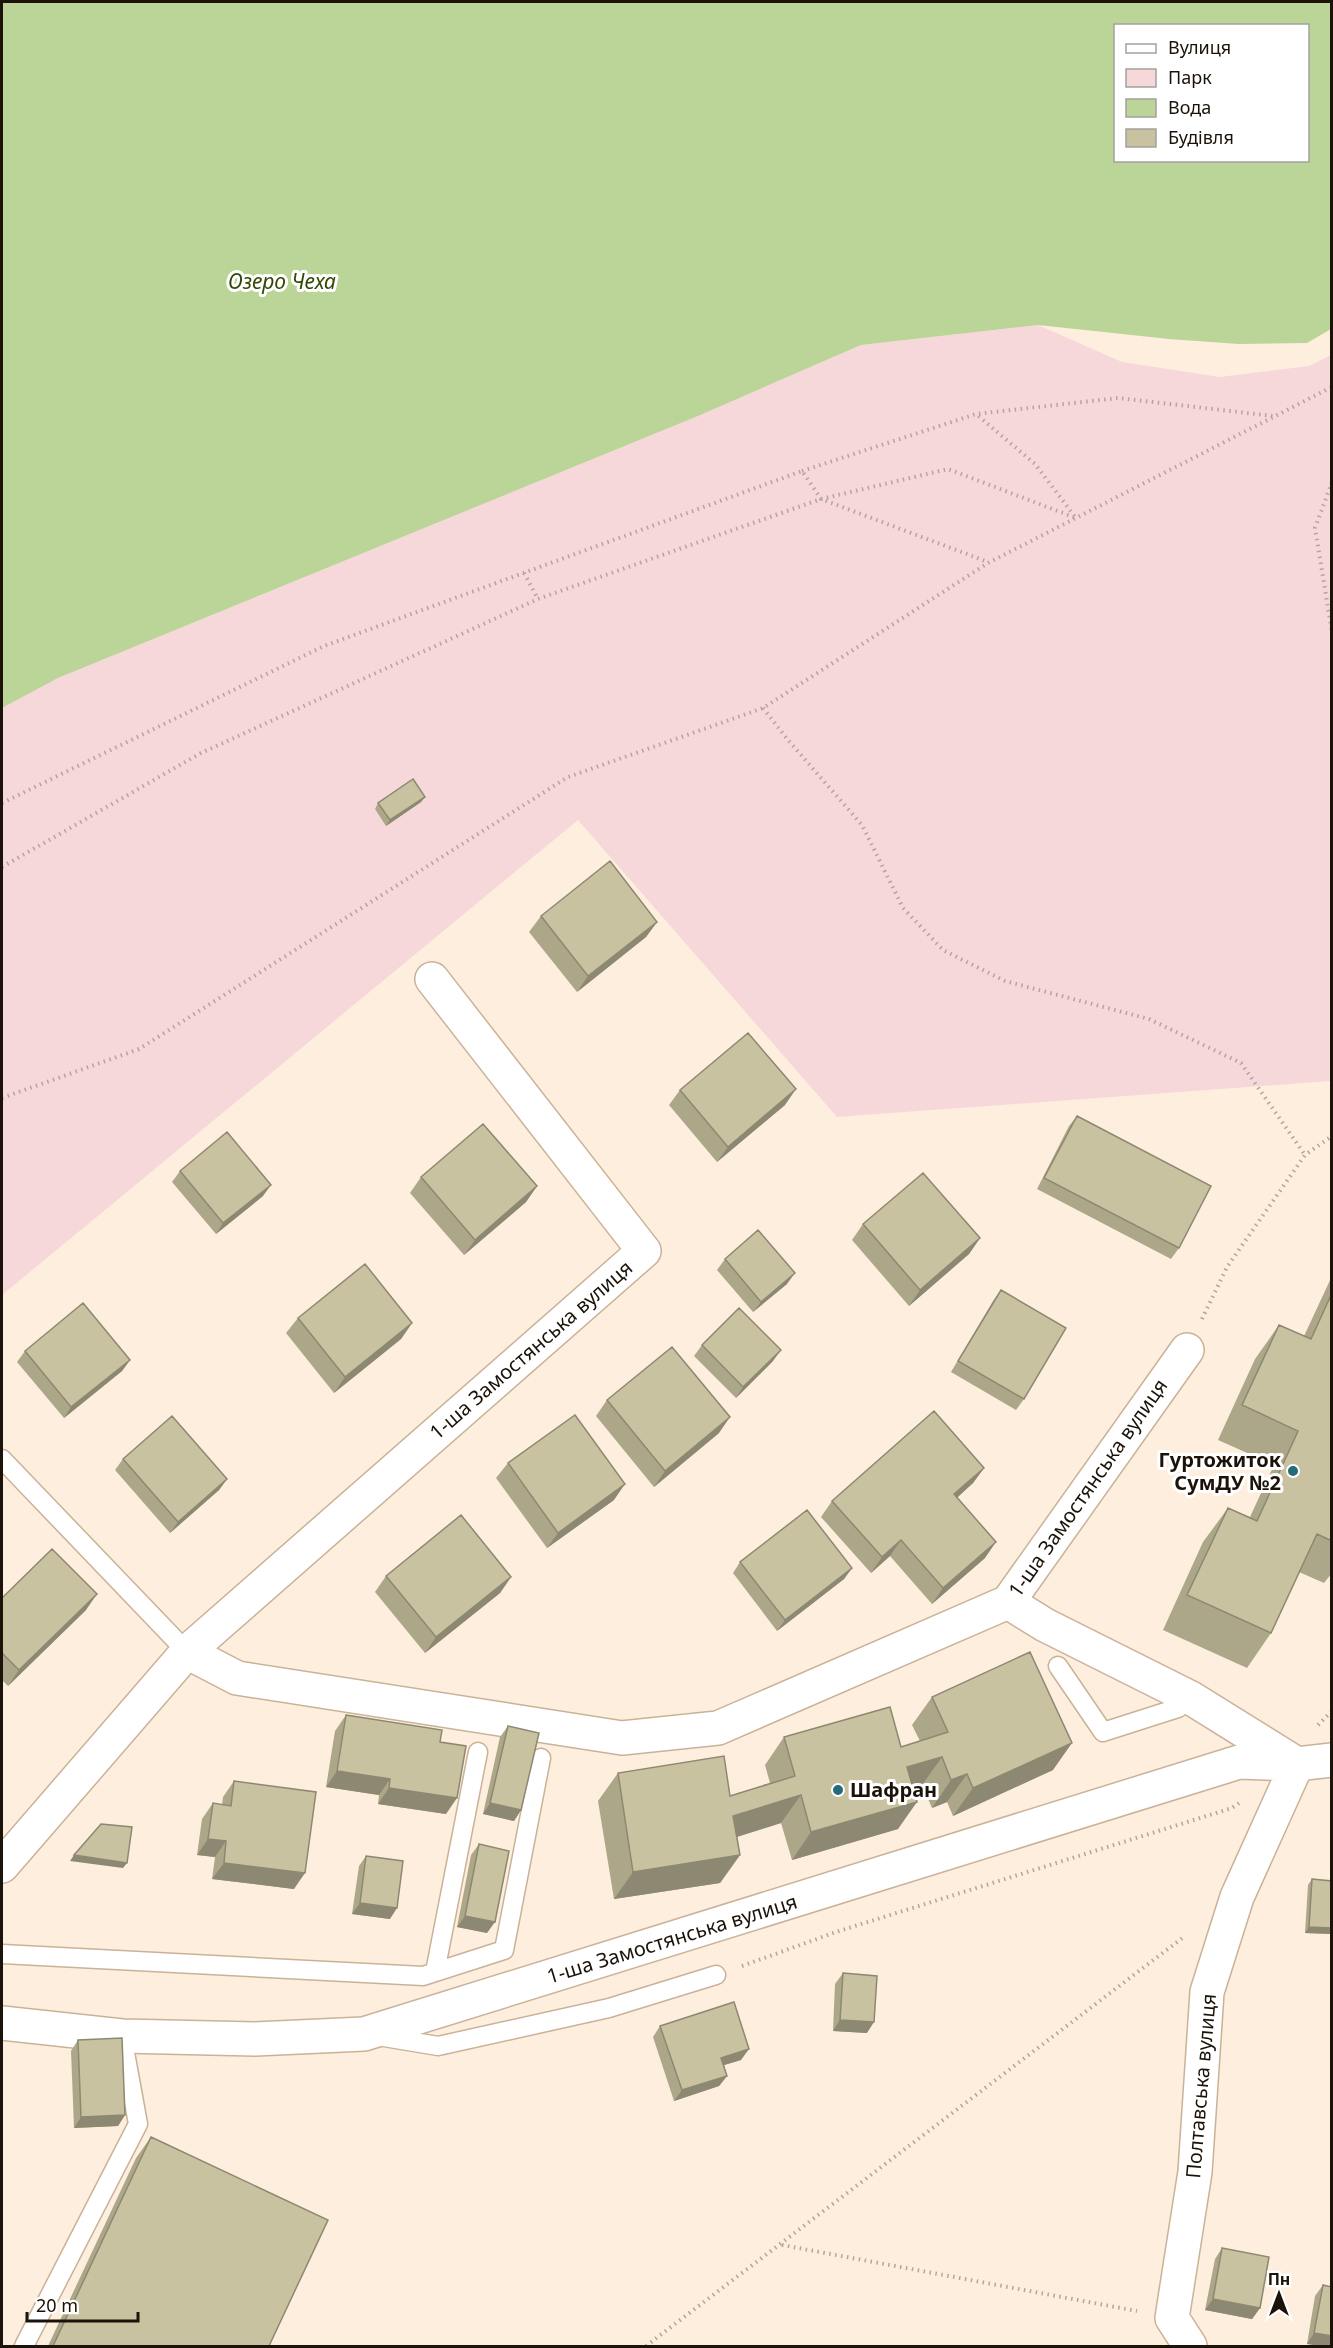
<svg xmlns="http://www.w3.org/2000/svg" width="1333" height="2348" viewBox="0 0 1333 2348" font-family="'Noto Sans',sans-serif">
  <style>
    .green { fill: #f6d8db }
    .water { fill: #bbd498; fill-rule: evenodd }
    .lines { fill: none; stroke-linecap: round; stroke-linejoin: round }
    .lane-casing { stroke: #cab298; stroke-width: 21 }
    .street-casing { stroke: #cab298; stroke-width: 36 }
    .path { stroke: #b3a698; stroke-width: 4; stroke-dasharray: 1.5 4.5; stroke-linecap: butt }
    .lane { stroke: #fff; stroke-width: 18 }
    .street { stroke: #fff; stroke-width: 33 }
    .wall { fill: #ada78a }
    .shaded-wall { fill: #8d8871 }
    .building { fill: #c9c2a1; stroke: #8d8871; stroke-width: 1.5 }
    .poi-dot { fill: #256b7a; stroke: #fff; stroke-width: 2 }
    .labels { text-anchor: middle; stroke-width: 6; stroke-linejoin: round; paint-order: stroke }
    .street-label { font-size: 20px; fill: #1b1309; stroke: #fff }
    .poi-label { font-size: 20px; font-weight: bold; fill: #1b1309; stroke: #fff; text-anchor: end }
    .water-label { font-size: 21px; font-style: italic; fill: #324804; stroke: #fff }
  </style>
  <rect width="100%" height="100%" fill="#feeede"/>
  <path class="green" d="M1038,325L1122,362L1220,377L1309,366L1331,355V1081L837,1117L578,820L2,1295V708L58,678L698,416L861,345Z"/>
  <path class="water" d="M2,2H1331V329L1307,343L1239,344L1169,339L1038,325L861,345L698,416L58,678L2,708ZM1116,26H1308V160H1116Z"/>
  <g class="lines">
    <g class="lane-casing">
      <path id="lane" d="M2,1459L187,1652
        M1058,1666L1103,1732L1178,1708L1191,1698
        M2,1954L423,1976L504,1950L541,1758
        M435,1972L478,1752
        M378,2036L438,2046L609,2008L716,1975
        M24,2346L138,2124L122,2036"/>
    </g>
    <g class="street-casing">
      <path id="street" d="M1008,1602L1045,1625L1191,1698L1297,1764L1237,1897L1207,1992L1195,2172L1172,2318L1190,2346
        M187,1652L237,1678L622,1738L718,1728L1008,1602L1187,1350
        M2,1866L187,1652L644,1251L432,979
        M2,2023L122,2036L255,2039L364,2034L1239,1762L1297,1764L1332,1760"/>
    </g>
    <path class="path" d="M802,471L976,414L1118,398L1273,416
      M1332,482L1315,528L1332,632
      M524,573L538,599
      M763,708L788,740L862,825L903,908L943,950L1005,981L1149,1019L1241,1063L1305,1155
      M2,803L324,646L802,471L821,499L988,562
      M2,867L201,753L538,599L821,499L948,469L1076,518L1035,464L976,414
      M2,1098L139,1049L568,777L763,708L988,563L1332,387
      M1202,1319L1227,1267L1305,1155L1332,1136
      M1318,1725L1332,1711
      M742,1966L839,1931L1232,1808L1239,1803
      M782,2245L1137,2311
      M646,2346L1185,1936"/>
    <use href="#lane" class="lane"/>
    <use href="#street" class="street"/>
  </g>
  <path class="wall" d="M425,797L421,802L386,826L375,809L378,803Z
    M541,916L657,922L646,937L577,992L529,932Z
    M680,1090L785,1105L717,1162L669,1105Z
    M1077,1116L1179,1248L1171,1259L1037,1189L1069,1126Z
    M180,1171L263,1196L216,1234L172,1182Z
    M421,1177L537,1186L526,1202L464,1255L410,1193Z
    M863,1224L980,1238L969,1254L909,1306L852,1240Z
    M725,1259L787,1284L753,1312L717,1270Z
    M1332,1276V1573L1324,1583L1299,1572L1271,1633L1247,1668L1163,1630L1203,1542L1228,1508L1250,1517L1274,1465L1218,1440L1255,1359L1279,1325L1304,1336Z
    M1001,1290L1024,1399L1016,1410L951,1372L993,1301Z
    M298,1318L412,1323L401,1339L334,1393L286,1333Z
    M702,1345L773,1361L736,1398L694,1356Z
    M25,1351L130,1360L122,1371L64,1418L17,1362Z
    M607,1400L719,1433L654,1487L596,1416Z
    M123,1459L227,1479L219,1490L170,1533L115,1470Z
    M508,1463L614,1500L547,1548L496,1478Z
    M984,1468L973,1483L957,1498L985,1558L932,1604L890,1556L871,1573L821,1517L832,1501Z
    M740,1562L852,1568L844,1579L777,1631L733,1573Z
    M386,1576L511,1577L500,1593L425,1653L375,1592Z
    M2,1598L86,1610L8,1686L2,1680Z
    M932,1697L1053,1770L953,1816L947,1802L932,1808L922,1785L913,1787L898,1829L792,1860L781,1823L737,1837L740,1855L720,1883L614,1899L598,1801L618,1773L730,1796L770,1783L765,1765L784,1737L901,1747L920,1741L912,1725Z
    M346,1715L440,1742L446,1814L378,1804L379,1795L326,1787L335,1731Z
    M508,1726L521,1810L514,1821L483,1814L500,1737Z
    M234,1781L294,1889L212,1879L215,1857L197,1855L202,1819L213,1803L222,1805L223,1797Z
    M479,1844L487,1933L457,1927L471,1855Z
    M366,1856L390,1919L352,1914L359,1866Z
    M1312,1879L1332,1934L1305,1933L1308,1885Z
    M843,1973L867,2033L833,2031L835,1984Z
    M660,2026L741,2060L724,2065L727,2076L719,2086L674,2101L653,2037Z
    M78,2040L125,2115L118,2126L74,2128L71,2051Z
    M151,2137L269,2346H48L136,2158Z
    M1222,2248L1260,2308L1252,2319L1205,2310L1215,2259Z
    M1323,2285L1332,2346L1307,2344L1315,2296Z"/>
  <path class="shaded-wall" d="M425,797L421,802L386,826L390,820Z
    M657,922L646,937L577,992L588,976Z
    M796,1089L785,1105L717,1162L728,1147Z
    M271,1185L263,1196L216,1234L223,1223Z
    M537,1186L526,1202L464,1255L475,1240Z
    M980,1238L969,1254L909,1306L920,1290Z
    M795,1273L787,1284L753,1312L761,1302Z
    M412,1323L401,1339L334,1393L345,1377Z
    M781,1350L773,1361L736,1398L743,1387Z
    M130,1360L122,1371L64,1418L71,1407Z
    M730,1417L719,1433L654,1487L665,1471Z
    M984,1468L973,1483L943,1510L954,1494Z
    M227,1479L219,1490L170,1533L178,1522Z
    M625,1484L614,1500L547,1548L558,1533Z
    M901,1540L890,1556L871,1573L882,1557Z
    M996,1542L985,1558L932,1604L943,1588Z
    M852,1568L844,1579L777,1631L785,1620Z
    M511,1577L500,1593L425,1653L436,1637Z
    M97,1594L86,1610L8,1686L19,1670Z
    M1072,1743L1053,1770L953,1816L973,1788Z
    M942,1757L922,1785L888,1795L907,1767Z
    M337,1771L390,1779L379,1795L326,1787Z
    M967,1774L947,1802L932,1808L951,1780Z
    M389,1788L457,1798L446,1814L378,1804Z
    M801,1795L781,1823L714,1844L733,1816Z
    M917,1802L898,1829L792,1860L811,1832Z
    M490,1803L521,1810L514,1821L483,1814Z
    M208,1839L226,1841L215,1857L197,1855Z
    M74,1855L127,1863L123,1868L70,1861Z
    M740,1855L720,1883L614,1899L633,1872Z
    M224,1863L305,1873L294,1889L212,1879Z
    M360,1903L397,1908L390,1919L352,1914Z
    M465,1916L495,1922L487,1933L457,1927Z
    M1309,1927L1332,1928V1934L1305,1933Z
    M840,2020L874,2022L867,2033L833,2031Z
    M749,2049L741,2060L714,2068L721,2058Z
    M727,2076L719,2086L674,2101L682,2090Z
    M125,2115L118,2126L74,2128L81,2117Z
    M1213,2299L1260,2308L1252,2319L1205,2310Z
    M1314,2333L1332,2336V2346H1320L1307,2344Z"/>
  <path class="building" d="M413,779L425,797L390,820L378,803Z
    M610,861L657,922L588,976L541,916Z
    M748,1033L796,1089L728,1147L680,1090Z
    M1077,1116L1211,1186L1179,1248L1044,1178Z
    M483,1124L537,1186L475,1240L421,1177Z
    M227,1132L271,1185L223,1223L180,1171Z
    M923,1173L980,1238L920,1290L863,1224Z
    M758,1230L795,1273L761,1302L725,1259Z
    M365,1264L412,1323L345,1377L298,1318Z
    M1001,1290L1066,1328L1024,1399L958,1361Z
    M1332,1293V1541L1317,1534L1271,1633L1187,1595L1228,1508L1257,1521L1298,1431L1242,1405L1279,1325L1311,1339Z
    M83,1303L130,1360L71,1407L25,1351Z
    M739,1308L781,1350L743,1387L702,1345Z
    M672,1347L730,1417L665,1471L607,1400Z
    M934,1411L984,1468L954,1494L996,1542L943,1588L901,1540L882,1557L832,1501Z
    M575,1415L625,1484L558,1533L508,1463Z
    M172,1416L227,1479L178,1522L123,1459Z
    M807,1510L852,1568L785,1620L740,1562Z
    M461,1515L511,1577L436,1637L386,1576Z
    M52,1549L97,1594L19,1670L2,1653V1598Z
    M1030,1652L1072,1743L973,1788L967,1774L951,1780L942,1757L907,1767L917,1802L811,1832L801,1795L733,1816L740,1855L633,1872L618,1773L724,1756L730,1796L795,1776L784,1737L890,1707L901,1747L948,1732L932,1697Z
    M346,1715L442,1730L440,1742L466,1746L457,1798L389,1788L390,1779L337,1771Z
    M508,1726L539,1733L521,1810L490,1803Z
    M234,1781L316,1792L305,1873L224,1863L226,1841L208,1839L213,1803L231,1806Z
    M101,1824L132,1827L127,1863L74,1855Z
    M479,1844L509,1851L495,1922L465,1916Z
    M366,1856L403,1861L397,1908L360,1903Z
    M1312,1879L1332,1881V1928L1309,1927Z
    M843,1973L877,1976L874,2022L840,2020Z
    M734,2002L749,2049L721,2058L727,2076L682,2090L660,2026Z
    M122,2038L125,2115L81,2117L78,2040Z
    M151,2137L328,2220L269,2346H53Z
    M1222,2248L1269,2257L1260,2308L1213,2299Z
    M1323,2285L1332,2287V2336L1314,2333Z"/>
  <g class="poi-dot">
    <circle cx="1293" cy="1471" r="6"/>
    <circle cx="838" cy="1790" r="6"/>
  </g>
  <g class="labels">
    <g class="street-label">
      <text transform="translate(531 1350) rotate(-41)" y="7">1-ша Замостянська вулиця</text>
      <text transform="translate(1088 1488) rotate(-55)" y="7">1-ша Замостянська вулиця</text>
      <text transform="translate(672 1939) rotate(-17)" y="7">1-ша Замостянська вулиця</text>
      <text transform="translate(1201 2086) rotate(-85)" y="7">Полтавська вулиця</text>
    </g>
    <g class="poi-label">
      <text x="1281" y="1467">Гуртожиток<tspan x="1281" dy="23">СумДУ №2</tspan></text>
      <text x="850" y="1797" text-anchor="start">Шафран</text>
    </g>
    <g class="water-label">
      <text x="282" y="289">Озеро Чеха</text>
    </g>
  </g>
  <rect width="1333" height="2348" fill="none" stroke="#1b1309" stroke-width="6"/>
  <rect x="1114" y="24" width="195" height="138" fill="#ffffff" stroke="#a4a19d" stroke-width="1.5"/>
  <rect x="1126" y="44" width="30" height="9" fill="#ffffff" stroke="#a4a19d" stroke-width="1.5"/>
  <text x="1168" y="54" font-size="18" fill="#1b1309">Вулиця</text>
  <rect x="1126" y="69" width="30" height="18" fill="#f6d8db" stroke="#a4a19d" stroke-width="1.5"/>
  <text x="1168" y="84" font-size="18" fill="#1b1309">Парк</text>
  <rect x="1126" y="99" width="30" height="18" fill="#bbd498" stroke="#a4a19d" stroke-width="1.5"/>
  <text x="1168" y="114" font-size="18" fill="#1b1309">Вода</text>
  <rect x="1126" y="129" width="30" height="18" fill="#c9c2a1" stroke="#a4a19d" stroke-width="1.5"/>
  <text x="1168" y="144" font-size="18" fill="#1b1309">Будівля</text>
  <g transform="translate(1279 2294)" stroke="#ffffff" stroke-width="4.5" paint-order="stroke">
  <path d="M0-4.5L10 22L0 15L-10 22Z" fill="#1b1309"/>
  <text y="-9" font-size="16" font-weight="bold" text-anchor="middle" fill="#1b1309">Пн</text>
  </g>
  <path d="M27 2312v9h111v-9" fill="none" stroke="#1b1309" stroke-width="3"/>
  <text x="36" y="2312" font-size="18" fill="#1b1309" stroke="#ffffff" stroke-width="4.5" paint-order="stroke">20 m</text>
</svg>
